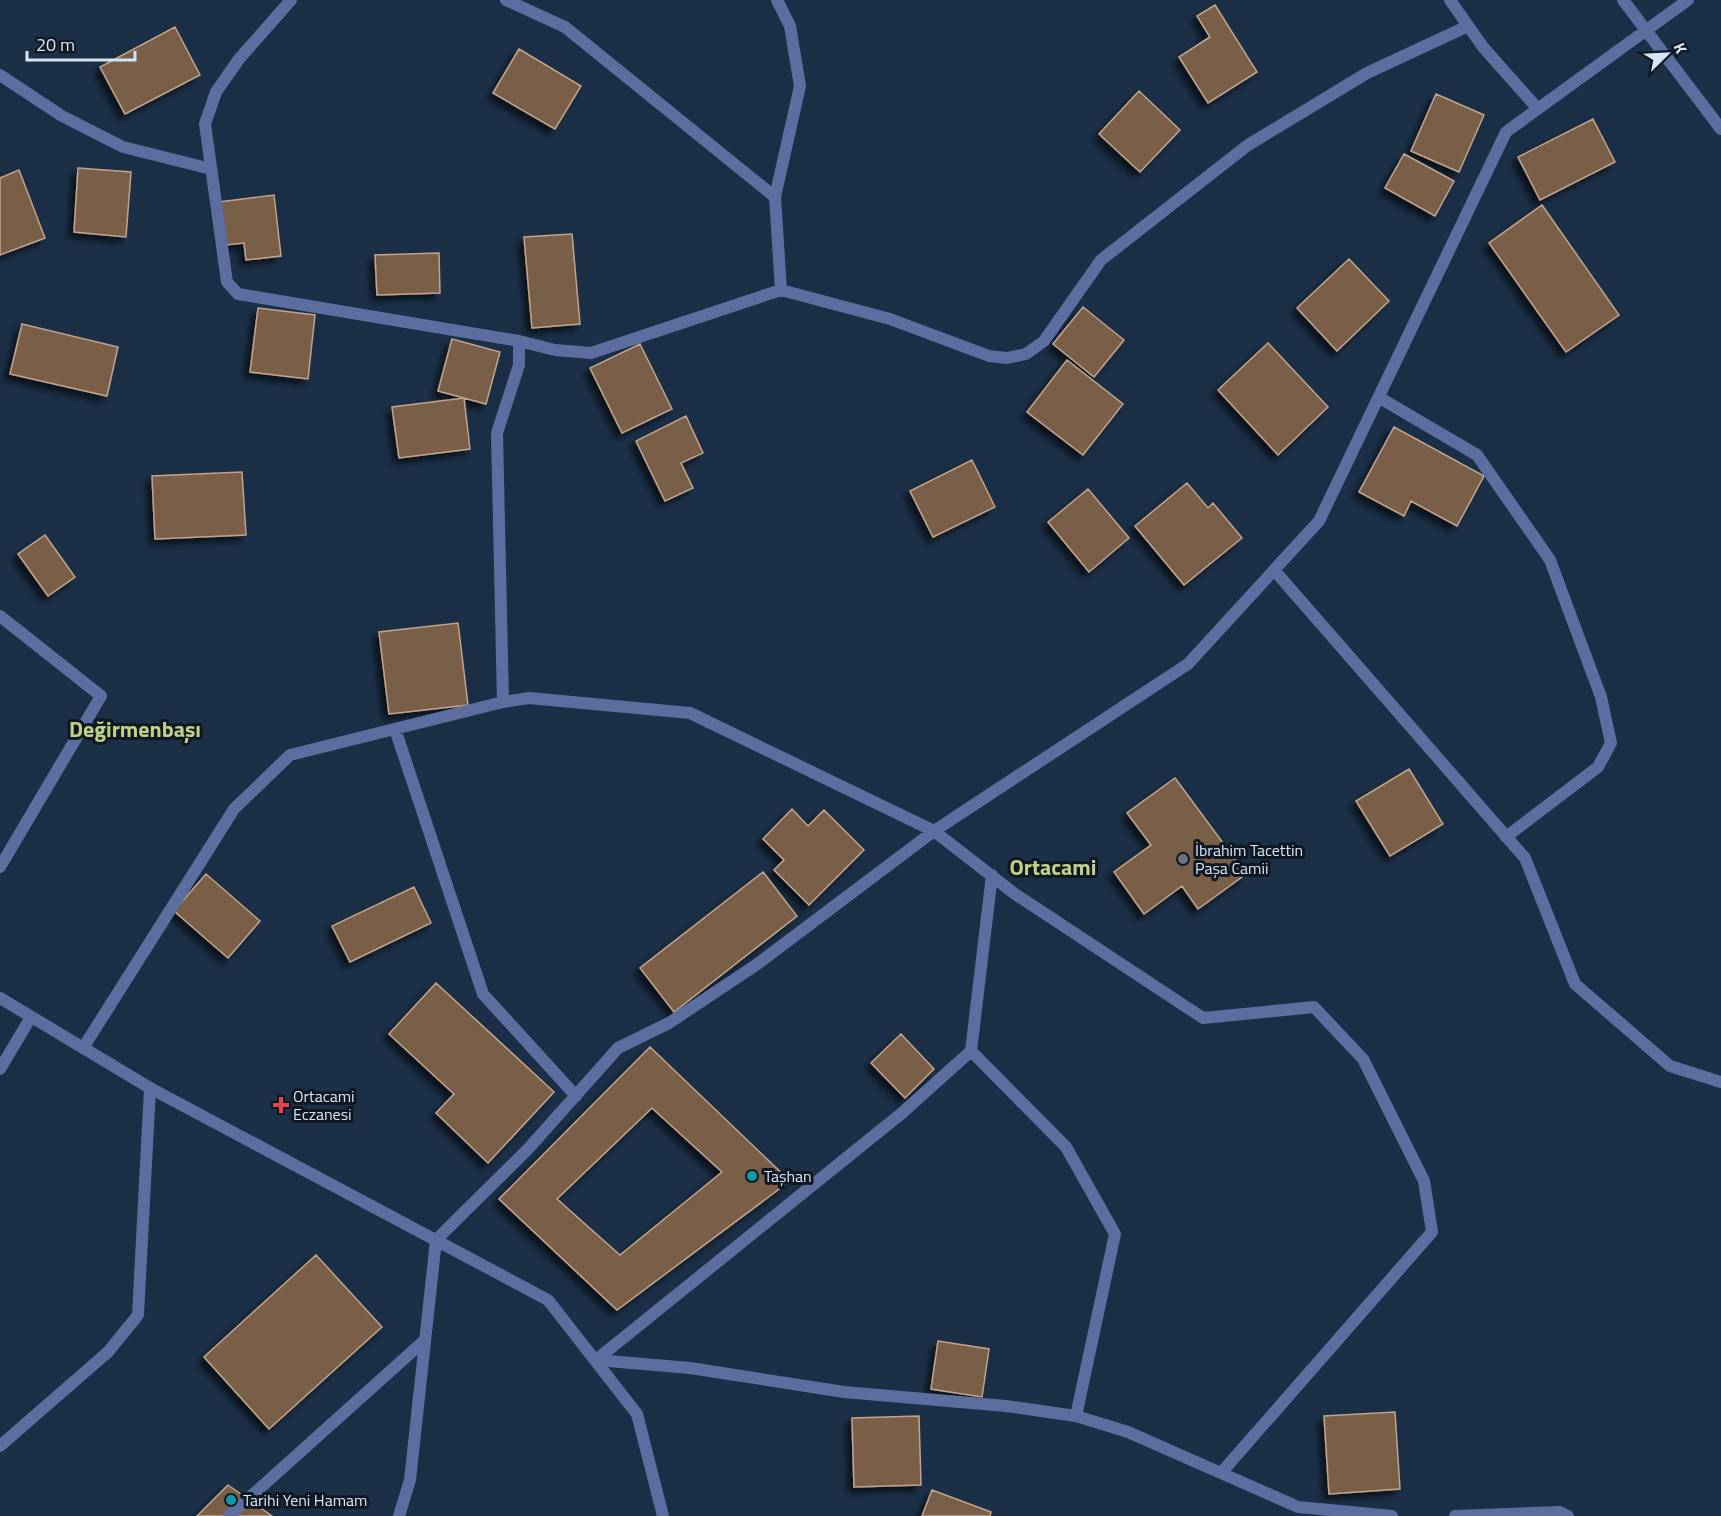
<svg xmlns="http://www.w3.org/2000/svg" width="1721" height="1516" viewBox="0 0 1721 1516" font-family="'Titillium Web',sans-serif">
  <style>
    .building { fill: #795e47; stroke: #c2a48b; stroke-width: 1.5; fill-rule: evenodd; filter: url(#shadow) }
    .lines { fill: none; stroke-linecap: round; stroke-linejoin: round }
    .minor { stroke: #5c6da0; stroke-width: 12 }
    .tertiary { stroke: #5c6da0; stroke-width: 12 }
    .worship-dot { fill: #6b7280; stroke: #0f1822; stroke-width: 2 }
    .health-dot { fill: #e0444e; stroke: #0f1822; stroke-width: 2 }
    .culture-dot { fill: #0f9aa8; stroke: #0f1822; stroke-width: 2 }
    .labels { text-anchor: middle; stroke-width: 6; stroke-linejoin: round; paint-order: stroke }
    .poi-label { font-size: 16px; fill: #d7e4f3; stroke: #0f1822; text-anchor: start }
    .district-label { font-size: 22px; font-weight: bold; fill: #c1d185; stroke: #0f1822 }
  </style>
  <defs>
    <filter id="shadow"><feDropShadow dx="-5.5" dy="5.5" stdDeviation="3" flood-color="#0009"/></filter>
  </defs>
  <rect width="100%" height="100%" fill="#1b3047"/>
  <path class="building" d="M1215,5L1257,72L1208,103L1179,57L1210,37L1197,16Z
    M175,27L200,75L125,114L100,67Z
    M519,49L581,86L555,129L493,93Z
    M1139,91L1180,130L1140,172L1099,134Z
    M1436,94L1484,115L1459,172L1411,151Z
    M1593,119L1615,162L1540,200L1518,157Z
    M1404,154L1454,181L1435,216L1385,188Z
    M78,168L131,172L126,237L74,232Z
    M19,170L45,238L0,255V178Z
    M274,195L281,256L246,260L244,243L225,245L219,202Z
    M1542,205L1619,315L1566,352L1489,243Z
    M572,234L580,324L532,328L524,237Z
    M439,253L440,293L377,295L375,255Z
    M1349,259L1389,301L1337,351L1297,308Z
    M1083,307L1124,340L1094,377L1053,344Z
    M258,308L315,315L308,379L250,372Z
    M22,324L118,347L107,396L10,374Z
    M452,339L500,352L486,404L438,391Z
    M1268,343L1328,407L1278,455L1218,390Z
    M640,344L672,409L622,433L590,368Z
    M1067,360L1123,404L1083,455L1027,412Z
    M464,398L470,449L399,458L392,407Z
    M686,416L703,453L681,463L693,488L665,501L636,441Z
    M1394,427L1484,476L1457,526L1411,501L1404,516L1359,492Z
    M972,460L995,507L933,537L910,491Z
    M242,472L246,535L155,539L152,476Z
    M1187,483L1208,508L1213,503L1242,538L1184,585L1135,526Z
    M1088,489L1129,538L1089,572L1048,522Z
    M45,535L75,577L48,596L18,554Z
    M458,623L468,705L389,714L379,632Z
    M1409,769L1443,824L1390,856L1356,801Z
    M1175,778L1246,874L1198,909L1182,886L1144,914L1114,872L1151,845L1127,813Z
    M792,809L808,826L824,810L864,850L809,905L774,870L784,860L763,839Z
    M763,872L797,916L674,1012L640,968Z
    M206,874L260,921L228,958L174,911Z
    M414,887L431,923L350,962L332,926Z
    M436,983L554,1092L488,1163L436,1113L454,1094L389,1034Z
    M901,1034L934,1069L905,1098L871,1063Z
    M650,1047L790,1181L617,1310L499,1199ZM652,1108L722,1172L620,1255L557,1199Z
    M316,1255L382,1327L269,1429L204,1357Z
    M938,1341L989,1349L982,1397L931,1389Z
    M1395,1412L1400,1489L1329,1494L1324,1416Z
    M919,1416L921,1485L854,1487L852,1418Z
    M228,1485L272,1516H197Z
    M932,1490L991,1512L990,1516H922Z"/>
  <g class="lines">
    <path class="minor" d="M291,0L239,59L216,92L205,124L227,282L238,294L519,341L555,350L591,353L781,290L775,197L800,86L790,26L777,0
      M506,0L565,27L775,197
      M1450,0L1483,47L1538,109
      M1623,0L1721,129
      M0,75L62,116L123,147L211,169
      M781,290L890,319L989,356L1007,358L1026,354L1044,341L1101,260L1248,145L1367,73L1468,26
      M1380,398L1477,455L1550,560L1601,697L1611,743L1598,767L1506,837
      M1274,570L1525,858L1575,984L1670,1066L1721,1082
      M0,616L101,696L0,867
      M503,702L497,433L519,365V341
      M395,729L483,994L576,1096
      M83,1048L234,809L290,755L503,702L529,698L690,713L934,831L1015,894L1203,1018L1314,1007L1363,1059L1424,1181L1432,1232L1221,1473
      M971,1051L1066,1147L1115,1234L1076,1416
      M0,1069L31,1017
      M596,1360L690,1368L844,1392L1006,1406L1076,1416L1128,1432L1298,1507L1392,1516
      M596,1360L902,1113L971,1051L992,875
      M0,1446L108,1352L138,1315L150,1088
      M229,1516L425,1340
      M399,1516L410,1480L436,1240L528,1149L618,1048L669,1023L756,965L934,831L1188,664L1319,521L1506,132L1688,0
      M1455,1516L1560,1512L1568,1516"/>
    <path class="tertiary" d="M0,998L150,1088L548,1300L637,1414L663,1516"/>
  </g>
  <circle class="worship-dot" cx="1183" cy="859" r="6"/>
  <path class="health-dot" d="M278 1096h6v6h6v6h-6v6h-6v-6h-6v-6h6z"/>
  <g class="culture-dot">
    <circle cx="752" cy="1176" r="6"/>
    <circle cx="231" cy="1500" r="6"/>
  </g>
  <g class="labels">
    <g class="poi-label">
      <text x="1195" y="856">İbrahim Tacettin<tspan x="1195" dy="18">Paşa Camii</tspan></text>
      <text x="293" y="1102">Ortacami<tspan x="293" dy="18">Eczanesi</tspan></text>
      <text x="764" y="1182">Taşhan</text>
      <text x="243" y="1506">Tarihi Yeni Hamam</text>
    </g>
    <g class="district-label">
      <text x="135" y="737">Değirmenbaşı</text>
      <text x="1053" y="875">Ortacami</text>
    </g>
  </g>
  <g transform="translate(1667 54) rotate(66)" stroke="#0f1822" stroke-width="4.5" paint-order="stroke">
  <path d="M0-4.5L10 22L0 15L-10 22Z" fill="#d7e4f3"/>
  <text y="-9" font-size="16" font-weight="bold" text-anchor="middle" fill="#d7e4f3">K</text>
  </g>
  <path d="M27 51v9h108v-9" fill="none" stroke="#d7e4f3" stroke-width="3"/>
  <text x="36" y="51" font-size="18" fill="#d7e4f3" stroke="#0f1822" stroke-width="4.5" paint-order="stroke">20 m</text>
</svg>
